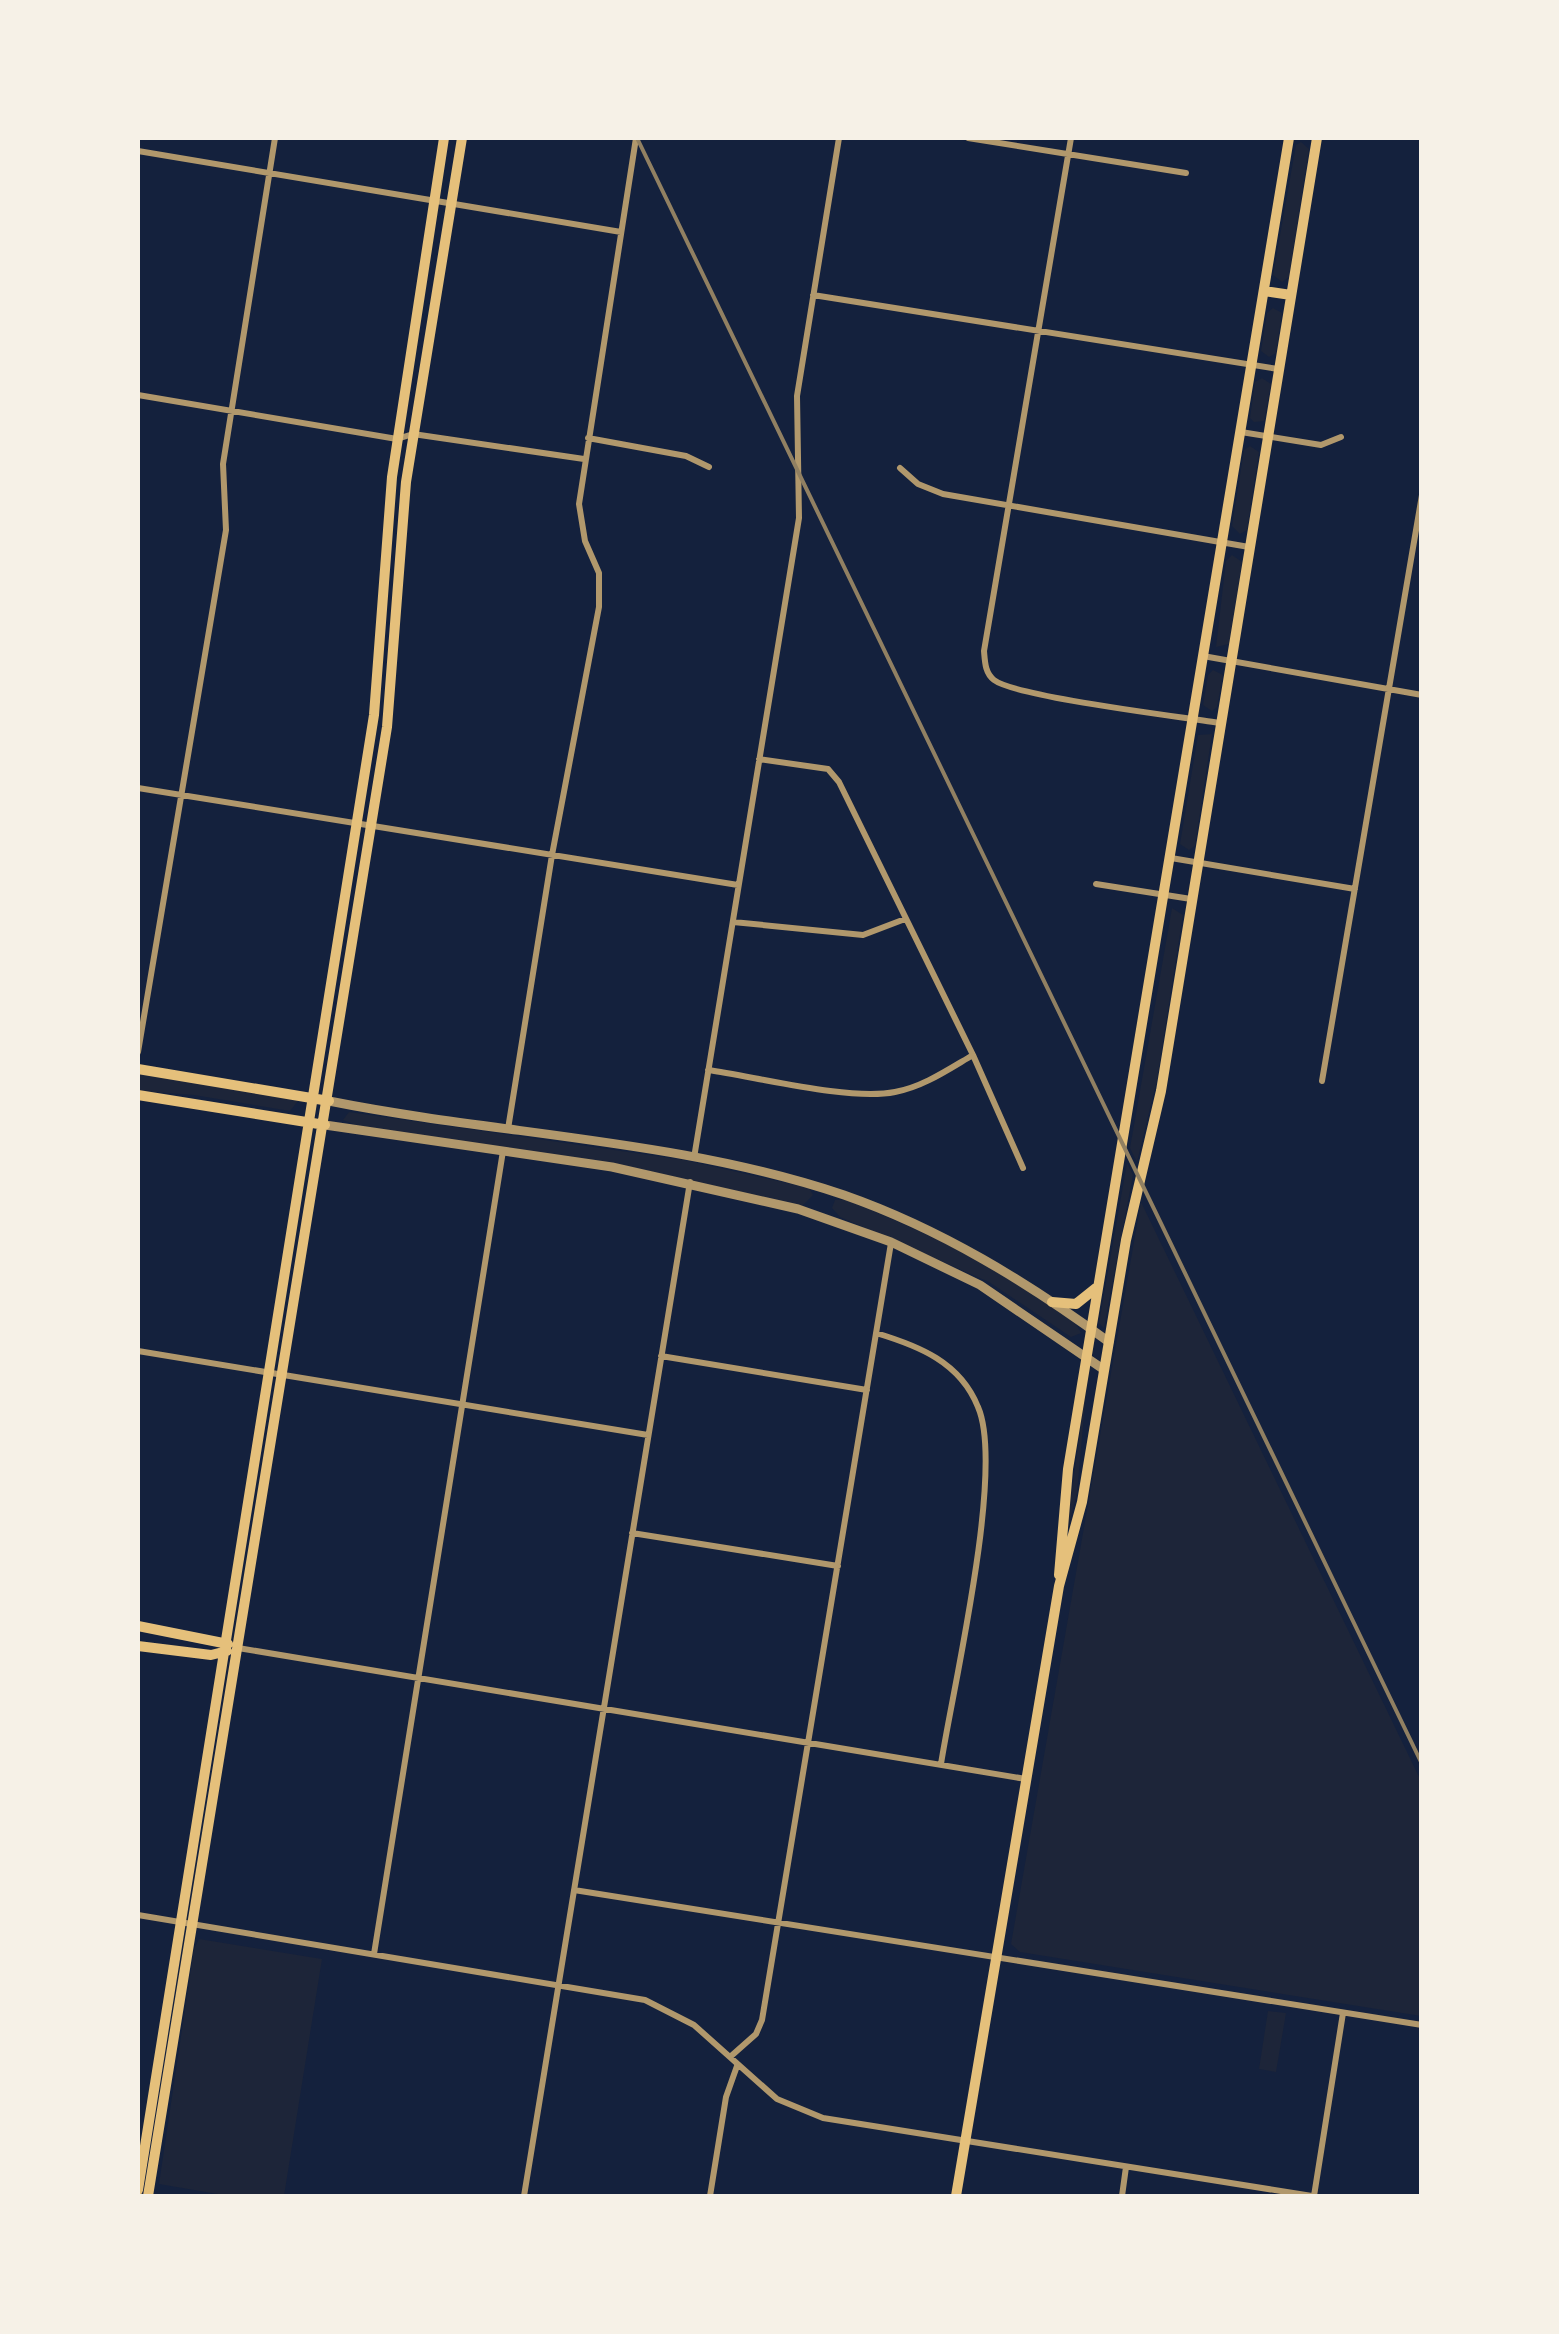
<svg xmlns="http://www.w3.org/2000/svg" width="1559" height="2334" viewBox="0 0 1559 2334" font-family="Roboto,sans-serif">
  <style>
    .green { fill: #1d2539 }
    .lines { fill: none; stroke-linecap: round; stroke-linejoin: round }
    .minor { stroke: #b1986c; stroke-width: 6 }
    .tertiary { stroke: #b1986c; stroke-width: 9 }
    .secondary { stroke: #e5c07b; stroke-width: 10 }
    .rail { stroke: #918062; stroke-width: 4 }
  </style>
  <rect width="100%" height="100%" fill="#14213d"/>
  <path class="green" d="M1301,142L1309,149L1289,277L1282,282L1273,275L1296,145Z
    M1273,308L1282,313L1276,353L1269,357L1261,351L1267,313Z
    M1262,378L1271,384L1264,421L1254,422L1250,418L1255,382Z
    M1250,446L1259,452L1247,530L1240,534L1232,526L1244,450Z
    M1232,555L1242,562L1229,644L1216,647L1226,561Z
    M1213,670L1223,675L1217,707L1212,711L1203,705L1208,675Z
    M1212,734L1195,846L1189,850L1180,844L1198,735Z
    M1172,908L1183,915L1157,1080L1137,1162L1130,1148Z
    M138,1072L292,1096L298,1101L290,1111L194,1095L138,1091Z
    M349,1112L684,1160L809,1188L813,1195L802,1206L631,1167L364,1128L343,1120Z
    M1127,1163L1133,1175L1104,1328L1099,1323Z
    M835,1200H846C891,1217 1066,1294 1081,1333L1071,1337L989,1282L840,1217L832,1208Z
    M1141,1202L1421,1781V2016L1020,1952L1011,1944Z
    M1087,1381L1077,1493L1065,1540Z
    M199,1939L322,1959L284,2196H229L159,2184L194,1949Z
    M1268,2011L1286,2013L1276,2072L1259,2069Z"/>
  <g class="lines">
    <path class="minor" d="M968,138L1186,173
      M1071,138L984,651C985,662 985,673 994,680C1016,697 1183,717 1220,723
      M138,151L621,232
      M813,295L1278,369
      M138,395L397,439L413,434L584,459
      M1241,432L1321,445L1341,437
      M588,438L686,456L709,467
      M900,468L918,484L943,494L1249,547
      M1203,656L1422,695
      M759,759L828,769L839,782L973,1055L1023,1168
      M138,788L738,885
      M1171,858L1355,889
      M1096,884L1191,899
      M733,922L863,935L905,919
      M138,1052L226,530L223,464L275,138
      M708,1070C757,1077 849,1101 895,1092C923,1087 949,1069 973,1055
      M1322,1081L1422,495
      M508,1129L552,855L599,607V573L585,541L579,504L636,138
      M694,1158L799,518L797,396L839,138
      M876,1333C919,1346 960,1362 978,1407C1005,1469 953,1687 941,1764
      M138,1351L648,1435
      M661,1356L867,1390
      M632,1533L838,1566
      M238,1648L1026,1779
      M574,1890L1422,2025
      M138,1915L645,2000L694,2025L777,2099L823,2118L1312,2196
      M374,1954L503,1151
      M730,2057L756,2034L762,2020L891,1243
      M138,2196H140
      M524,2196L690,1182
      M710,2196L726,2097L737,2066
      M1122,2196L1126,2167
      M1314,2196L1343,2013"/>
    <path class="tertiary" d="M329,1101C499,1135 679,1139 844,1195C941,1229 1027,1282 1109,1342
      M325,1125L612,1167L798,1209L891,1242L980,1285L1103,1369"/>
    <path class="secondary" d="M1264,291L1291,295
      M138,1069L329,1101
      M138,1095L325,1125
      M1052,1302L1076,1304L1096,1288
      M1059,1575L1068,1469L1289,138
      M138,1626L228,1644
      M138,1646L211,1655L227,1651
      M138,2190L374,715L392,477L444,138
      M148,2196L387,727L406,482L462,138
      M956,2196L1059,1586L1082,1502L1126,1240L1161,1091L1317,138"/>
    <path class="rail" d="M637,138L1422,1764"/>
  </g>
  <rect width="1559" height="2334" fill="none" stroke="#f6f1e7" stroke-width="280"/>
</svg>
